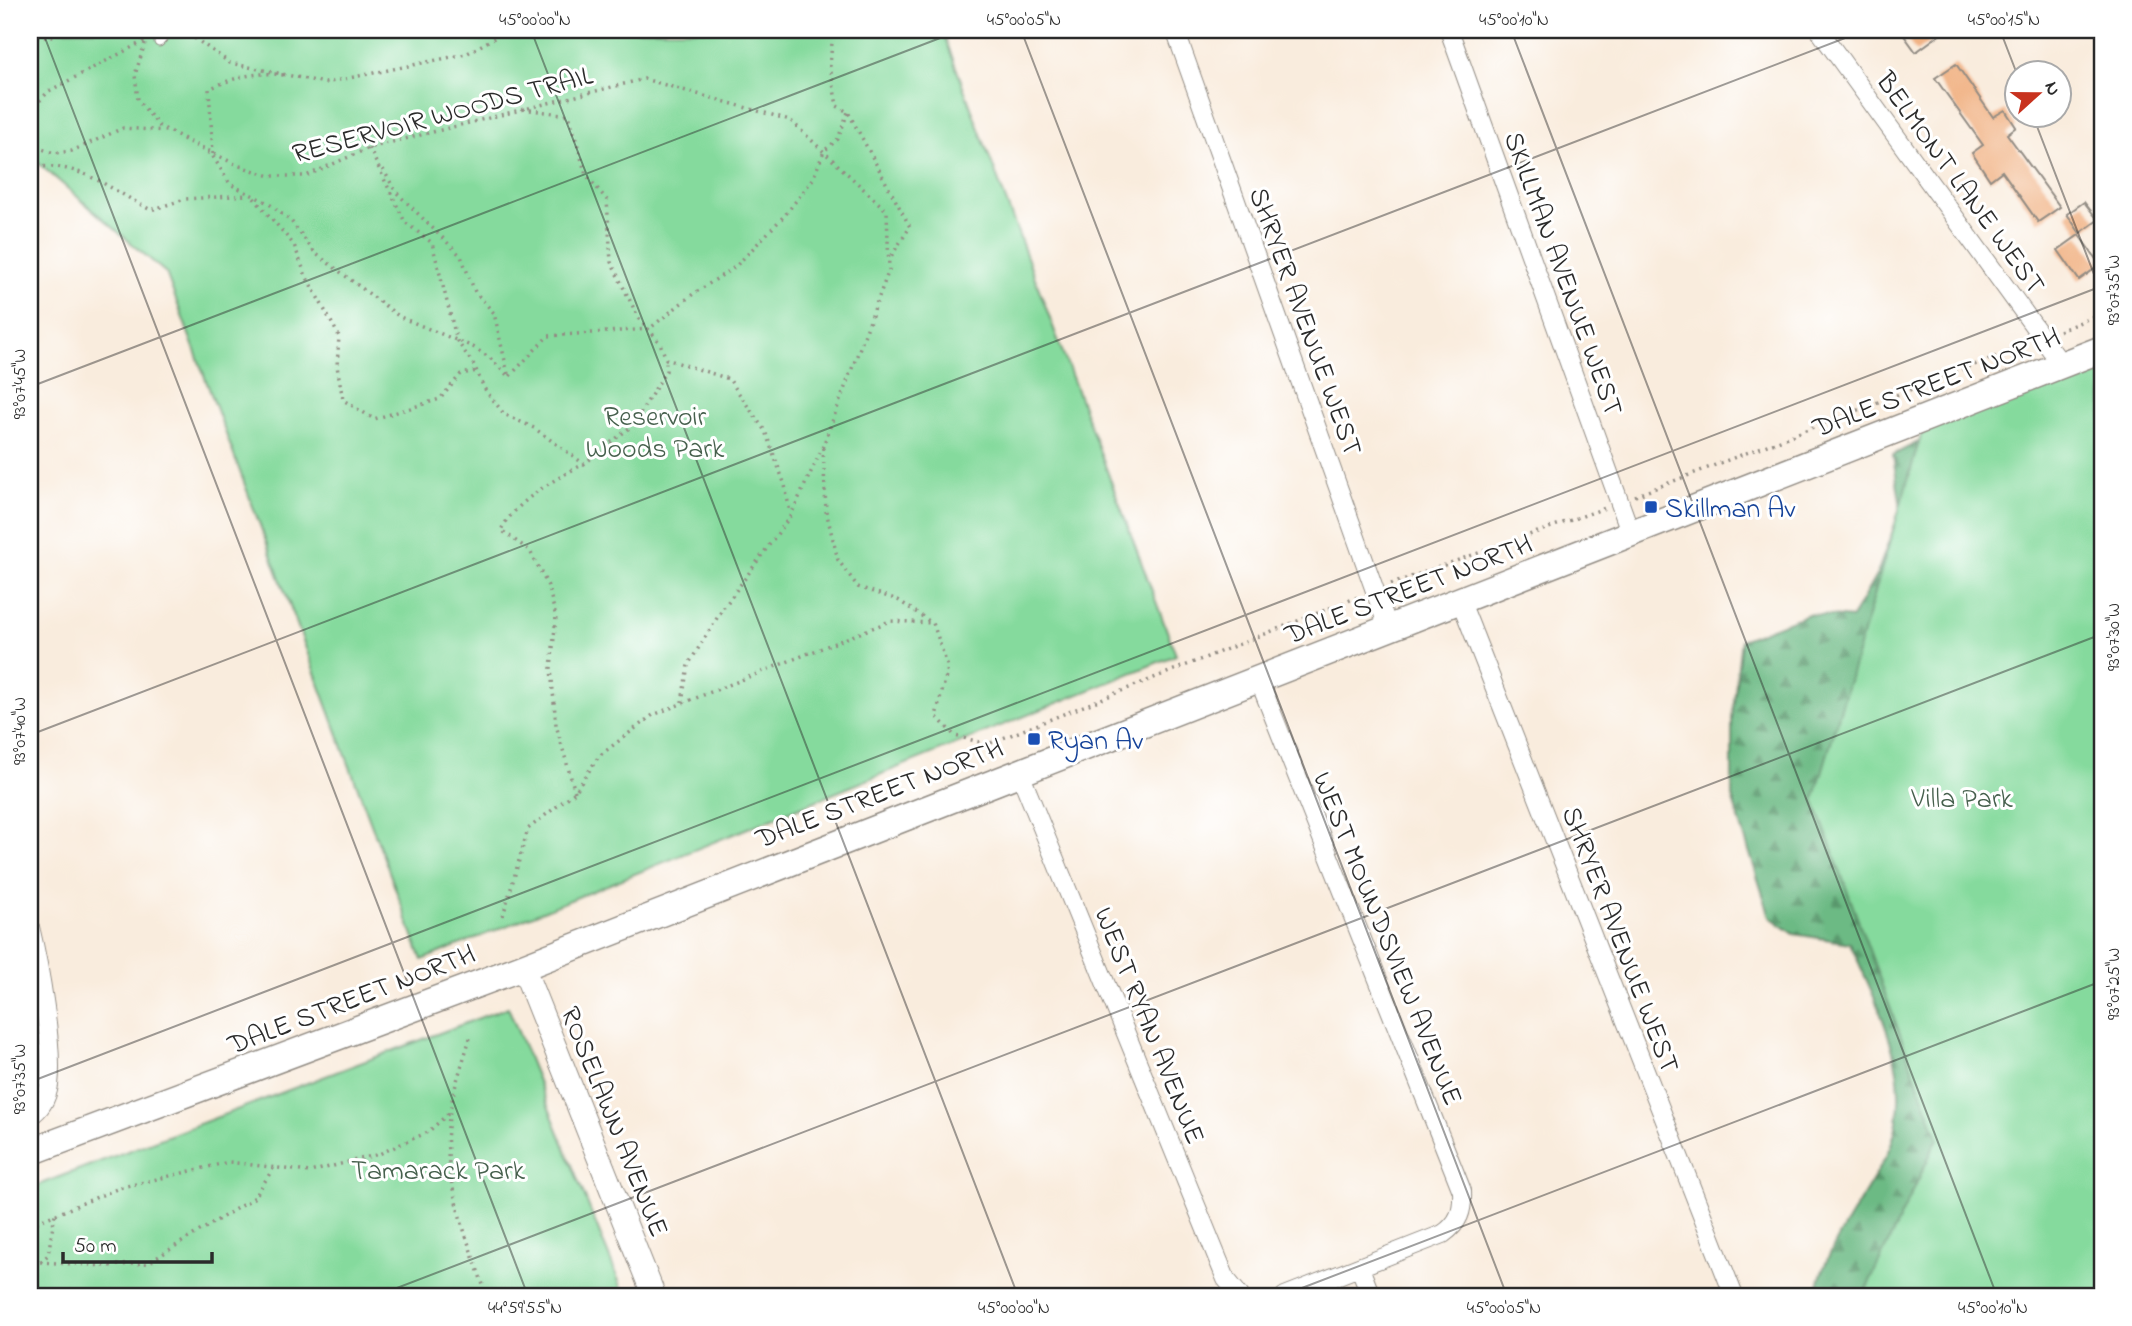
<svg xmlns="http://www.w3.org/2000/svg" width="2132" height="1326" viewBox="0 0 2132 1326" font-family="'Indie Flower',sans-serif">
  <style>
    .forest { fill: url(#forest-firs); stroke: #4c7258; stroke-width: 2 }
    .green { fill: #85da9d; stroke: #588264; stroke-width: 2 }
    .building { fill: #f1b385 }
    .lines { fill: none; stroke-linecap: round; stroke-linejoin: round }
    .service-casing { stroke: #928c84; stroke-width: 11 }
    .minor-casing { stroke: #928c84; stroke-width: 20 }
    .tertiary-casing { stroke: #928c84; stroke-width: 25 }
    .secondary-casing { stroke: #928c84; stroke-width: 29 }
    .path { stroke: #928c84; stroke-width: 3.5; stroke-dasharray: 2 5; stroke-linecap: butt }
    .service { stroke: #fff; stroke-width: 9 }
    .minor { stroke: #fff; stroke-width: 18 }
    .tertiary { stroke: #fff; stroke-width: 23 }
    .secondary { stroke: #fff; stroke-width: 26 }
    .ticks { fill: none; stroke: #2b2b2b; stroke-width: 2; stroke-opacity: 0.45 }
    .transit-dot { fill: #1a4fb4; stroke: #fff; stroke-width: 2.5 }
    .labels { text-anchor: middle; stroke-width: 6; stroke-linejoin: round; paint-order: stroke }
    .street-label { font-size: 28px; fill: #2b2b2b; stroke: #fff }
    .park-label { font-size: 28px; fill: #46604d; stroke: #fff }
    .transit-label { font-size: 28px; fill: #164399; stroke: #fff; text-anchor: start }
    .neatline { fill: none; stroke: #2b2b2b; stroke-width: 2.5 }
    .ticks-label { font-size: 18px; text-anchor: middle; fill: #2b2b2b }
  </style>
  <defs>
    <pattern id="forest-firs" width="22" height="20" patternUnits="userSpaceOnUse" patternTransform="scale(1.75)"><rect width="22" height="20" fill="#6cba84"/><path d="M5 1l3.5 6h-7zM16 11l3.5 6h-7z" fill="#59976c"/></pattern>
  </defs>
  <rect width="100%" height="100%" fill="#fff"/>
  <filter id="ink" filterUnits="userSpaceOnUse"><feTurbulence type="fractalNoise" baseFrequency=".0143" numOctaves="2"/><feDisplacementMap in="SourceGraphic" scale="14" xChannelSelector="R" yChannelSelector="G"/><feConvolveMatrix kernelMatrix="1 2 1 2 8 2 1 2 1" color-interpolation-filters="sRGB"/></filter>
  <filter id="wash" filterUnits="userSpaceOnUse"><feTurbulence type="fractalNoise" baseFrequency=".00686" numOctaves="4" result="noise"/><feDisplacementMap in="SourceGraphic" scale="28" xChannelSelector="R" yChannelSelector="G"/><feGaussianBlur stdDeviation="1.57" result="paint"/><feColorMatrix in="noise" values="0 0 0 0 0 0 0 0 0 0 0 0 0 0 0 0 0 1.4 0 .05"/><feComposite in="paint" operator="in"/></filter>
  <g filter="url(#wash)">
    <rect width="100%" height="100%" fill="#f9ecdd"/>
    <path class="forest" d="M1980,410L2102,1296H1815C1826,1247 1859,1206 1883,1162C1923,1089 1880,1011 1850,943L1794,934L1770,917L1732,797V718L1741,640L1808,614L1852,618L1877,574L1901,508L1893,455Z"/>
    <path class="green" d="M30,30H942L1176,655L422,960L166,273L30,156Z
      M2102,349V1296H1863L1938,1138L1814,800L1926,418Z
      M508,1007L625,1296H30V1188Z"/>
    <g id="blocks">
      <path class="building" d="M1900,30H1946L1916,52Z
        M1956,64L1993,117L2005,110L2016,127L2007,134L2060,207L2038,222L2002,171L1990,180L1972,153L1983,145L1935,78Z
        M2084,202L2098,220L2080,233L2067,214Z
        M2079,235L2100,265L2079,280L2058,250Z"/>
    </g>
  </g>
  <g filter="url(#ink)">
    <use href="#blocks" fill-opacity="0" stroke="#928c84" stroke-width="2"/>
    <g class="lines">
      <g class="service-casing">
        <path id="service" d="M159,42L170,30"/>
      </g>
      <g class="minor-casing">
        <path id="minor" d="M1175,30L1389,630
          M1449,30L1631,534
          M1819,30L2062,365
          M1461,602L1734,1296
          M1259,680L1462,1191C1463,1211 1459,1223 1443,1234L1285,1296
          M1019,771L1226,1279L1240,1296
          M30,927C39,964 54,1047 49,1085C47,1098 41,1109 30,1116
          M1360,1268L1371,1296"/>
      </g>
      <g class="tertiary-casing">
        <path id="tertiary" d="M523,967L654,1296"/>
      </g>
      <g class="secondary-casing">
        <path id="secondary" d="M30,1152L523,967L2102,349"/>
      </g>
      <path class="path" d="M183,30L230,63L325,83L466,54L508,30
        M833,30L830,66L837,106L848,112L910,227L890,258
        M30,38L51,37L58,30
        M145,43L135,75L138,100L159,126L237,165L270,176H306L369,148L644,79L790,120L887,211L889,270L823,446L791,515L722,610L688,665L682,702
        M523,109L569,115L586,175L607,200L611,262L638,317L660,343L666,359L729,379L765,431L785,485L790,513
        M30,111L49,91L146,40
        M183,139L212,155L230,184L268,203L291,221L315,253L400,317L473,347L490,358L509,377L548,336L649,329L693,294L735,267L785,215L813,179L824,151L838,139L848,112
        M30,145L54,153L72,151L123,128L167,131
        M369,148L405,222L432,243L457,341L474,365L484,388L504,414L534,428L584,464L633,425L666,371V359
        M213,154L209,89C235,77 256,71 284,75
        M30,167C83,162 107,188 151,210L185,199L248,195
        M383,169L396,192L461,256L475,292L494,313L508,374
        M254,198L294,245L306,276L339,336L337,366L343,400L374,419L440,399L461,374L477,371
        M2059,331L2102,313
        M823,448L826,511L838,560L858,587L898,600L932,623
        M1635,496L2026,345
        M1391,584L1605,508
        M575,792L556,725L551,668L556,617L548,586L530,551L501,530C516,501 556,478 584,464
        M503,916L528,829L575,792L599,756L653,715L890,621L933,623L948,668L936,716L955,736L988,744L1358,597
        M470,1038C463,1062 454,1087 450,1111C439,1173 467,1239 487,1296
        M30,1225L119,1188L229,1162L310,1172L379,1154L428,1132L449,1113
        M40,1262L106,1266L148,1263L255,1197L274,1167
        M30,1271L48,1255L55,1214"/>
      <use href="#service" class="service"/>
      <use href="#minor" class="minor"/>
      <use href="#tertiary" class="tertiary"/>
      <use href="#secondary" class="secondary"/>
    </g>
  </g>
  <path class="ticks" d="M42,30L528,1296M531,30L1018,1296M1021,30L1507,1296M1511,30L1997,1296M2000,30L2017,74M30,40L56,30M2033,116L2102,295M30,387L961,30M30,735L1866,30M30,1082L2102,286M30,1274L38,1296M376,1296L2102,634M1281,1296L2102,981"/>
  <g class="transit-dot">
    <rect x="1644" y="500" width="14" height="14" rx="3.5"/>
    <rect x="1027" y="732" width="14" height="14" rx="3.5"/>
  </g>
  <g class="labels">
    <g class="street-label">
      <text transform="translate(442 113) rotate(-15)" y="10">RESERVOIR WOODS TRAIL</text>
      <text transform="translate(1962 182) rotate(54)" y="10">BELMONT LANE WEST</text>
      <text transform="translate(1565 273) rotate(70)" y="10">SKILLMAN AVENUE WEST</text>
      <text transform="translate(1307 321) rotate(70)" y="10">SHRYER AVENUE WEST</text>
      <text transform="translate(1936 381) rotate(-21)" y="10">DALE STREET NORTH</text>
      <text transform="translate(1408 588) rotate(-21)" y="10">DALE STREET NORTH</text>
      <text transform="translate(879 792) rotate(-21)" y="10">DALE STREET NORTH</text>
      <text transform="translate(1389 938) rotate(68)" y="10">WEST MOUNDSVIEW AVENUE</text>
      <text transform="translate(1622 939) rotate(69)" y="10">SHRYER AVENUE WEST</text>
      <text transform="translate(351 998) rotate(-21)" y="10">DALE STREET NORTH</text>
      <text transform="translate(1151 1025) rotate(68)" y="10">WEST RYAN AVENUE</text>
      <text transform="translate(616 1121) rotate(68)" y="10">ROSELAWN AVENUE</text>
    </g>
    <g class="park-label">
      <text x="655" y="425">Reservoir<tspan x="655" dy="32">Woods Park</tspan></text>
      <text x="1962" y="807">Villa Park</text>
      <text x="438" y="1179">Tamarack Park</text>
    </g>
    <g class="transit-label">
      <text x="1665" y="517">Skillman Av</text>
      <text x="1048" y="749">Ryan Av</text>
    </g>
  </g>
  <rect width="2132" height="1326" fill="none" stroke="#fff" stroke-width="77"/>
  <g transform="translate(2038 94) rotate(69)"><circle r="33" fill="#ffffff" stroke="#aaaaaa" stroke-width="2"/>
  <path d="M0-5L12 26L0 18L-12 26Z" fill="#c8321e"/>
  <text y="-10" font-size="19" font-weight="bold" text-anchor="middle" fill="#2b2b2b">N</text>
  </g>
  <path d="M63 1252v10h149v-10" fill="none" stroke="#2b2b2b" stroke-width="3.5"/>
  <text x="74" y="1252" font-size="21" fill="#2b2b2b" stroke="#ffffff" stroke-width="5" paint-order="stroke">50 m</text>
  <rect x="38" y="38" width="2056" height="1250" class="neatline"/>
  <g class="ticks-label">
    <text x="535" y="25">45°00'00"N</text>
    <text x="1024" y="25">45°00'05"N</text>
    <text x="1514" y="25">45°00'10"N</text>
    <text x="2004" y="25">45°00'15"N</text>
    <text transform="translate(2113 290) rotate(-90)" y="6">93°07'35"W</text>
    <text transform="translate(19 384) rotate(-90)" y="6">93°07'45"W</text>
    <text transform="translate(2113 637) rotate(-90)" y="6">93°07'30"W</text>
    <text transform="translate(19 731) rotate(-90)" y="6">93°07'40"W</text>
    <text transform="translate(2113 984) rotate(-90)" y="6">93°07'25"W</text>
    <text transform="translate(19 1079) rotate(-90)" y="6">93°07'35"W</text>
    <text x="525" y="1313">44°59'55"N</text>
    <text x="1014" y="1313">45°00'00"N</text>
    <text x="1504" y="1313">45°00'05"N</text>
    <text x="1993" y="1313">45°00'10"N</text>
  </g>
</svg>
